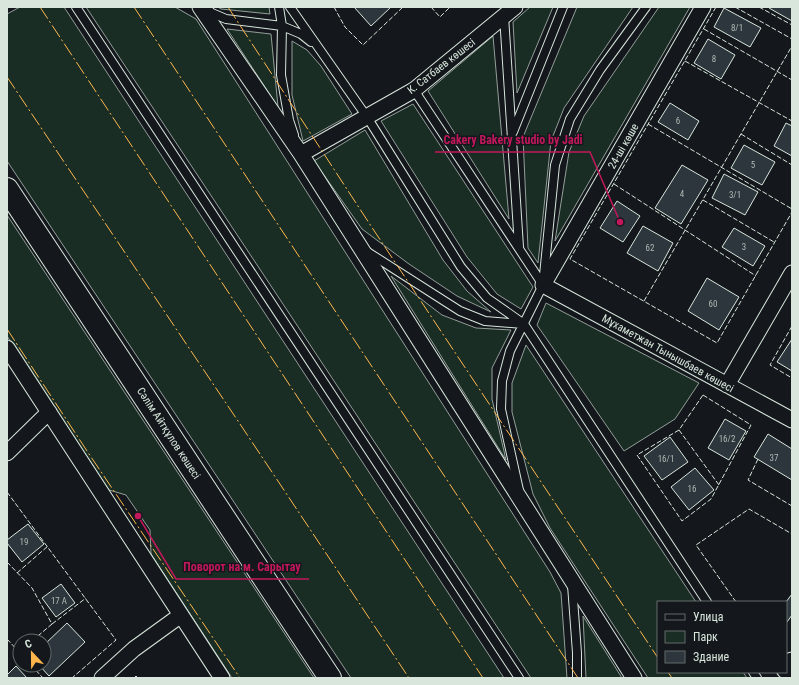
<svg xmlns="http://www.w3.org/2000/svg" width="799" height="685" viewBox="0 0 799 685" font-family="'Roboto Condensed',sans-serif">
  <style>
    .green { fill: #1a2d24; stroke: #939e99 }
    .building { fill: #2c363c; stroke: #d8e6dc }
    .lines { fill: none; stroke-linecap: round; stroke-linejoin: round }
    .service-casing { stroke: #d8e6dc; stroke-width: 10 }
    .minor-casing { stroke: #d8e6dc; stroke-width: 17 }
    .tertiary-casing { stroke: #d8e6dc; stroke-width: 21 }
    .trunk-casing { stroke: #d8e6dc; stroke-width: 24 }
    .service { stroke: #14181c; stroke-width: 8 }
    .minor { stroke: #14181c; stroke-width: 15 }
    .tertiary { stroke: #14181c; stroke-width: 19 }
    .trunk { stroke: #14181c; stroke-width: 22 }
    .fence { stroke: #d8e6dc; stroke-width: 1; stroke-dasharray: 5 2; stroke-linecap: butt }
    .power { stroke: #ffb74d; stroke-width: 1; stroke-dasharray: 14 3 2 3; stroke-linecap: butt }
    .labels { text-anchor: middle; stroke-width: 3; stroke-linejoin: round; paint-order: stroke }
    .number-label { font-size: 9px; fill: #adbab4 }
    .street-label { font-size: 11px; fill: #d8e6dc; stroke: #14181c }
    .leader { fill: none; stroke: #c2185b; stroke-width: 1.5 }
    .callout-dot { fill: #c2185b; stroke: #14181c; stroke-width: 1.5 }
    .callout-label { font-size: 12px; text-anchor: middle; font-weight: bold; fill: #c2185b; stroke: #14181c; stroke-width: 3; stroke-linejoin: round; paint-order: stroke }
  </style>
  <rect width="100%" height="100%" fill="#14181c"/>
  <path class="green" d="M20,7H64L504,678H351L7,161V14Z
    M86,7H175L196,19L550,572L561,593L567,678H531Z
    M218,7H269L270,14L221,9Z
    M530,7H553L517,93L513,22Z
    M577,7H633L564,108L551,141L538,263L528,248L523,137Z
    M659,7H690L555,241L569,152L584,116Z
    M227,29L271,34L278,107Z
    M493,36L509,219L428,91Z
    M292,41L307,50L321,66L352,114L303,141L292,95Z
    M413,104L533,287L521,309L497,294L467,257L381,121Z
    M365,130L443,260L467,291L491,312L457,296L409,264L362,229L314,161Z
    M7,215L314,678H232L151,554L150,530L126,495L109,490L7,336Z
    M391,276L442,315L476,328L511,330L492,368V399L506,460Z
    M546,303L699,383L675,419L624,451L537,325Z
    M526,345L696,602H658V672H743L747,678H648L550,528L533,494L512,412V383Z
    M583,616L622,678H586Z"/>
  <path class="building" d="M354,7H391L371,26Z
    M770,7H792V21L769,8Z
    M724,8L761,28L750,47L714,27Z
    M708,39L735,55L721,79L694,63Z
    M670,103L699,121L688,140L658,122Z
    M786,123L792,126V156L774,146Z
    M744,145L775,162L762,185L731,168Z
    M682,165L708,180L681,224L655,208Z
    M724,174L758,192L745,215L712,198Z
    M617,201L640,216L623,242L600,228Z
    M643,226L673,243L658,271L627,253Z
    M734,228L765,246L753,266L722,247Z
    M707,278L739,297L719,330L688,311Z
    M792,339V371L777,362Z
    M725,419L746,431L729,460L708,448Z
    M768,434L792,449V480L754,457Z
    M670,437L688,462L662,480L644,456Z
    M695,468L714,490L689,510L671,487Z
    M28,524L44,544L22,562L7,543V540Z
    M61,584L75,603L56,617L42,598Z
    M792,594V615L787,622H786V602Z
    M67,623L85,642L49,676L39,665H44V645Z
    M16,666L27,678H7V675Z"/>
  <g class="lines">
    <g class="service-casing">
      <path id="service" d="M76,7L519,678
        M205,7L212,13L226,19L282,26L301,34L311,42
        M279,7L282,26L281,75L289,120L294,135
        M290,7L367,117L461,267L487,298L524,324L707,602
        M504,16L519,247
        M414,90L543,285
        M513,132L563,7
        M366,251L460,311L485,321L523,324
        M519,490L501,409L502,381L510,351L543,285L555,165L570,119L600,70L646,7
        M572,585L577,653V678
        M753,672L757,678"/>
    </g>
    <g class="minor-casing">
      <path id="minor" d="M200,7L301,154L634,678
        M703,7L543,285L792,420
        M301,154L414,90L515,7
        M7,348L222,678
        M727,385L792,273
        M7,453L49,412
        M102,678L134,649L181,615"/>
    </g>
    <g class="tertiary-casing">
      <path id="tertiary" d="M786,669L792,662"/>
    </g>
    <g class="trunk-casing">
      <path id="trunk" d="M7,189L330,678"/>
    </g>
    <use href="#service" class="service"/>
    <use href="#minor" class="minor"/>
    <use href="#tertiary" class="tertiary"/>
    <use href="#trunk" class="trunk"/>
    <path class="fence" d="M334,7L345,27L363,45L403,7
      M431,7L440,17L450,7
      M716,7L570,259L717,343L792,212
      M735,7L792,39
      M759,7L792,25
      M704,29L792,80
      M685,61L792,121
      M648,124L792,209
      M741,134L792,165
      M614,184L756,276
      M703,200L774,242
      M644,301L792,46
      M792,326L770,365L792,378
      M703,395L751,425L711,499L682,521L637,455L679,430Z
      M679,430L719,485
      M758,459L748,480L792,506
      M7,492L116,640L72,678
      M7,562L32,588L52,624L32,641
      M17,573L48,546
      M736,602L696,545L749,509L792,534
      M52,624L86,598
      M7,639L20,653
      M31,665L43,678
      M134,678L136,676L138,678"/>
    <path class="power" d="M40,7L483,678
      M134,7L578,678
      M228,7L371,226L658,658
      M7,77L238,421L409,678
      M7,329L87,451L240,678
      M668,672L672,678"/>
  </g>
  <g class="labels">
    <g class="number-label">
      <text x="737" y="31">8/1</text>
      <text x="714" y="62">8</text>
      <text x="678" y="124">6</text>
      <text x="753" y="168">5</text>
      <text x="682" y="197">4</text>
      <text x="735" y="198">3/1</text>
      <text x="744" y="250">3</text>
      <text x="650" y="251">62</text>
      <text x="713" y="307">60</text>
      <text x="727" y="442">16/2</text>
      <text x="774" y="461">37</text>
      <text x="666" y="462">16/1</text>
      <text x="692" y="492">16</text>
      <text x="24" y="545">19</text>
      <text x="59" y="604">17 А</text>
    </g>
    <g class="street-label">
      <text transform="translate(441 66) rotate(-38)" y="4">К. Сатбаев көшесі</text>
      <text transform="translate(623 146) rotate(-60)" y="4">24-ші көше</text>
      <text transform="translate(668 353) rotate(29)" y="4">Мұхаметжан Тынышбаев көшесі</text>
      <text transform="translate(169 433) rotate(57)" y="4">Сәлім Айтқұлов көшесі</text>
    </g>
  </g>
  <path class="leader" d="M620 222L590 152H435M138 516L176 579H309"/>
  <g class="callout-dot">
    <circle cx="620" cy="222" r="4"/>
    <circle cx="138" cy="516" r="4"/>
  </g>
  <g class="callout-label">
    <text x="513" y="144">Cakery Bakery studio by Jadi</text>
    <text x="242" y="571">Поворот на м. Сарытау</text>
  </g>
  <rect width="799" height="685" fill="none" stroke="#d8e6dc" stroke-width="16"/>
  <rect x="657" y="601" width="130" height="72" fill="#14181c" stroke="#626a69"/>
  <rect x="665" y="614" width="20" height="6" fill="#14181c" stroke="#626a69"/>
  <text x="693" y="621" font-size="12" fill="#d8e6dc">Улица</text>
  <rect x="665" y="631" width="20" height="12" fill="#1a2d24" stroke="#626a69"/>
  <text x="693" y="641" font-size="12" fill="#d8e6dc">Парк</text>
  <rect x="665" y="651" width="20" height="12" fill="#2c363c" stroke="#626a69"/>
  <text x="693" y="661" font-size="12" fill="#d8e6dc">Здание</text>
  <g transform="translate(32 653) rotate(338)"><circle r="19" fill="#14181c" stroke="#626a69"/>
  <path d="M0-3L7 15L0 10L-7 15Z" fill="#ffb74d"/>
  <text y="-6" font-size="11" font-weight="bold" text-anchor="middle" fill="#d8e6dc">С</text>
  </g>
</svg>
